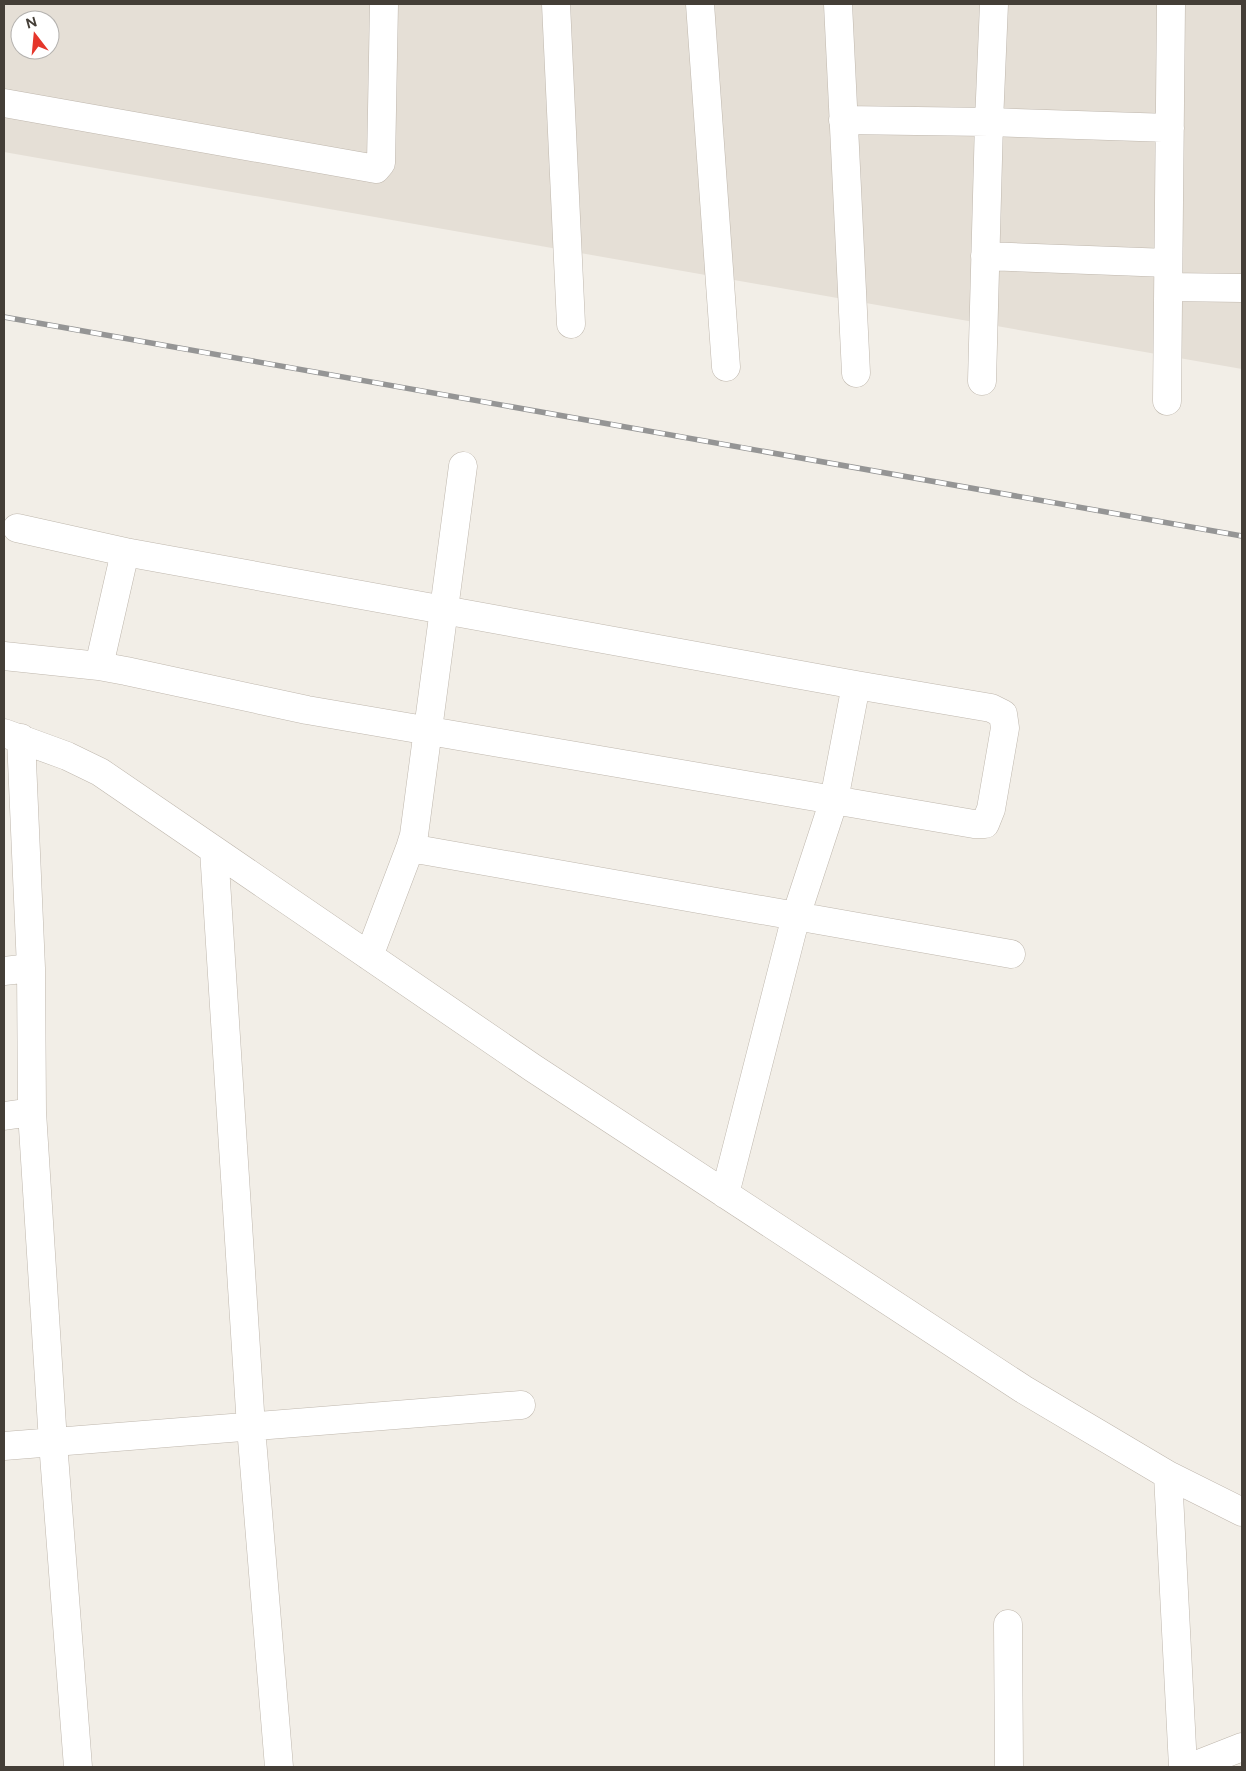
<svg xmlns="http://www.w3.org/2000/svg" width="1246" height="1771" viewBox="0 0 1246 1771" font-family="Figtree,sans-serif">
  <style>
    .residential { fill: #e5dfd6; fill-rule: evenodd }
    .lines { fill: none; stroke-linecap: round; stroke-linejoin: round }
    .minor-casing { stroke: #bfb7ad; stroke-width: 29 }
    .minor { stroke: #fff; stroke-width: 28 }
    .rail-casing { stroke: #959595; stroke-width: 5.5 }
    .rail { stroke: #fff; stroke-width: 4; stroke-dasharray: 11; stroke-linecap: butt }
  </style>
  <rect width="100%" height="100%" fill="#f2eee7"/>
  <path class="residential" d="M4,4H1242V369L4,152ZM20,20H50V50H20Z"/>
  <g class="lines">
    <g class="minor-casing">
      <path id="minor" d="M556,4L571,324
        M700,4L726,367
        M838,4L856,373
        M4,103L376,169L381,163L384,4
        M843,120L989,122L1170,128
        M985,256L1168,263
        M1169,287L1242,288
        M982,381L989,122L994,4
        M1167,401L1171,4
        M4,656L99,666L126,671L307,710L974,824H985L991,809L1005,728L1003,714L991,708L856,685L125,552L17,528
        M99,666L125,552
        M4,733L67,756L100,772L533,1068L1023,1389L1168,1475L1242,1512
        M21,738L31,968L32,1112L53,1442L78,1767
        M410,848L1011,954
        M214,850L251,1427L279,1767
        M369,956L410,848L414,835L463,466
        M4,971L31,968
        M4,1116L32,1112
        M725,1194L796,916L834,800L856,685
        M4,1446L521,1405
        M1168,1475L1183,1767
        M1008,1624L1009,1767
        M1191,1767L1242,1747"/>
    </g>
    <use href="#minor" class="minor"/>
    <g class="rail-casing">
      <path id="rail" d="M4,317L1242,536"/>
    </g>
    <use href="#rail" class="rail"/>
  </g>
  <rect width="1246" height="1771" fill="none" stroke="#443e37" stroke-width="10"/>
  <g transform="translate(35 35) rotate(344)"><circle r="24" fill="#ffffff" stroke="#b4b2af"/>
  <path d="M0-4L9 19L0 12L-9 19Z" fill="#e5362b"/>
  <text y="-8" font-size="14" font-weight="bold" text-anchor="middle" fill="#443e37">N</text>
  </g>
</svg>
